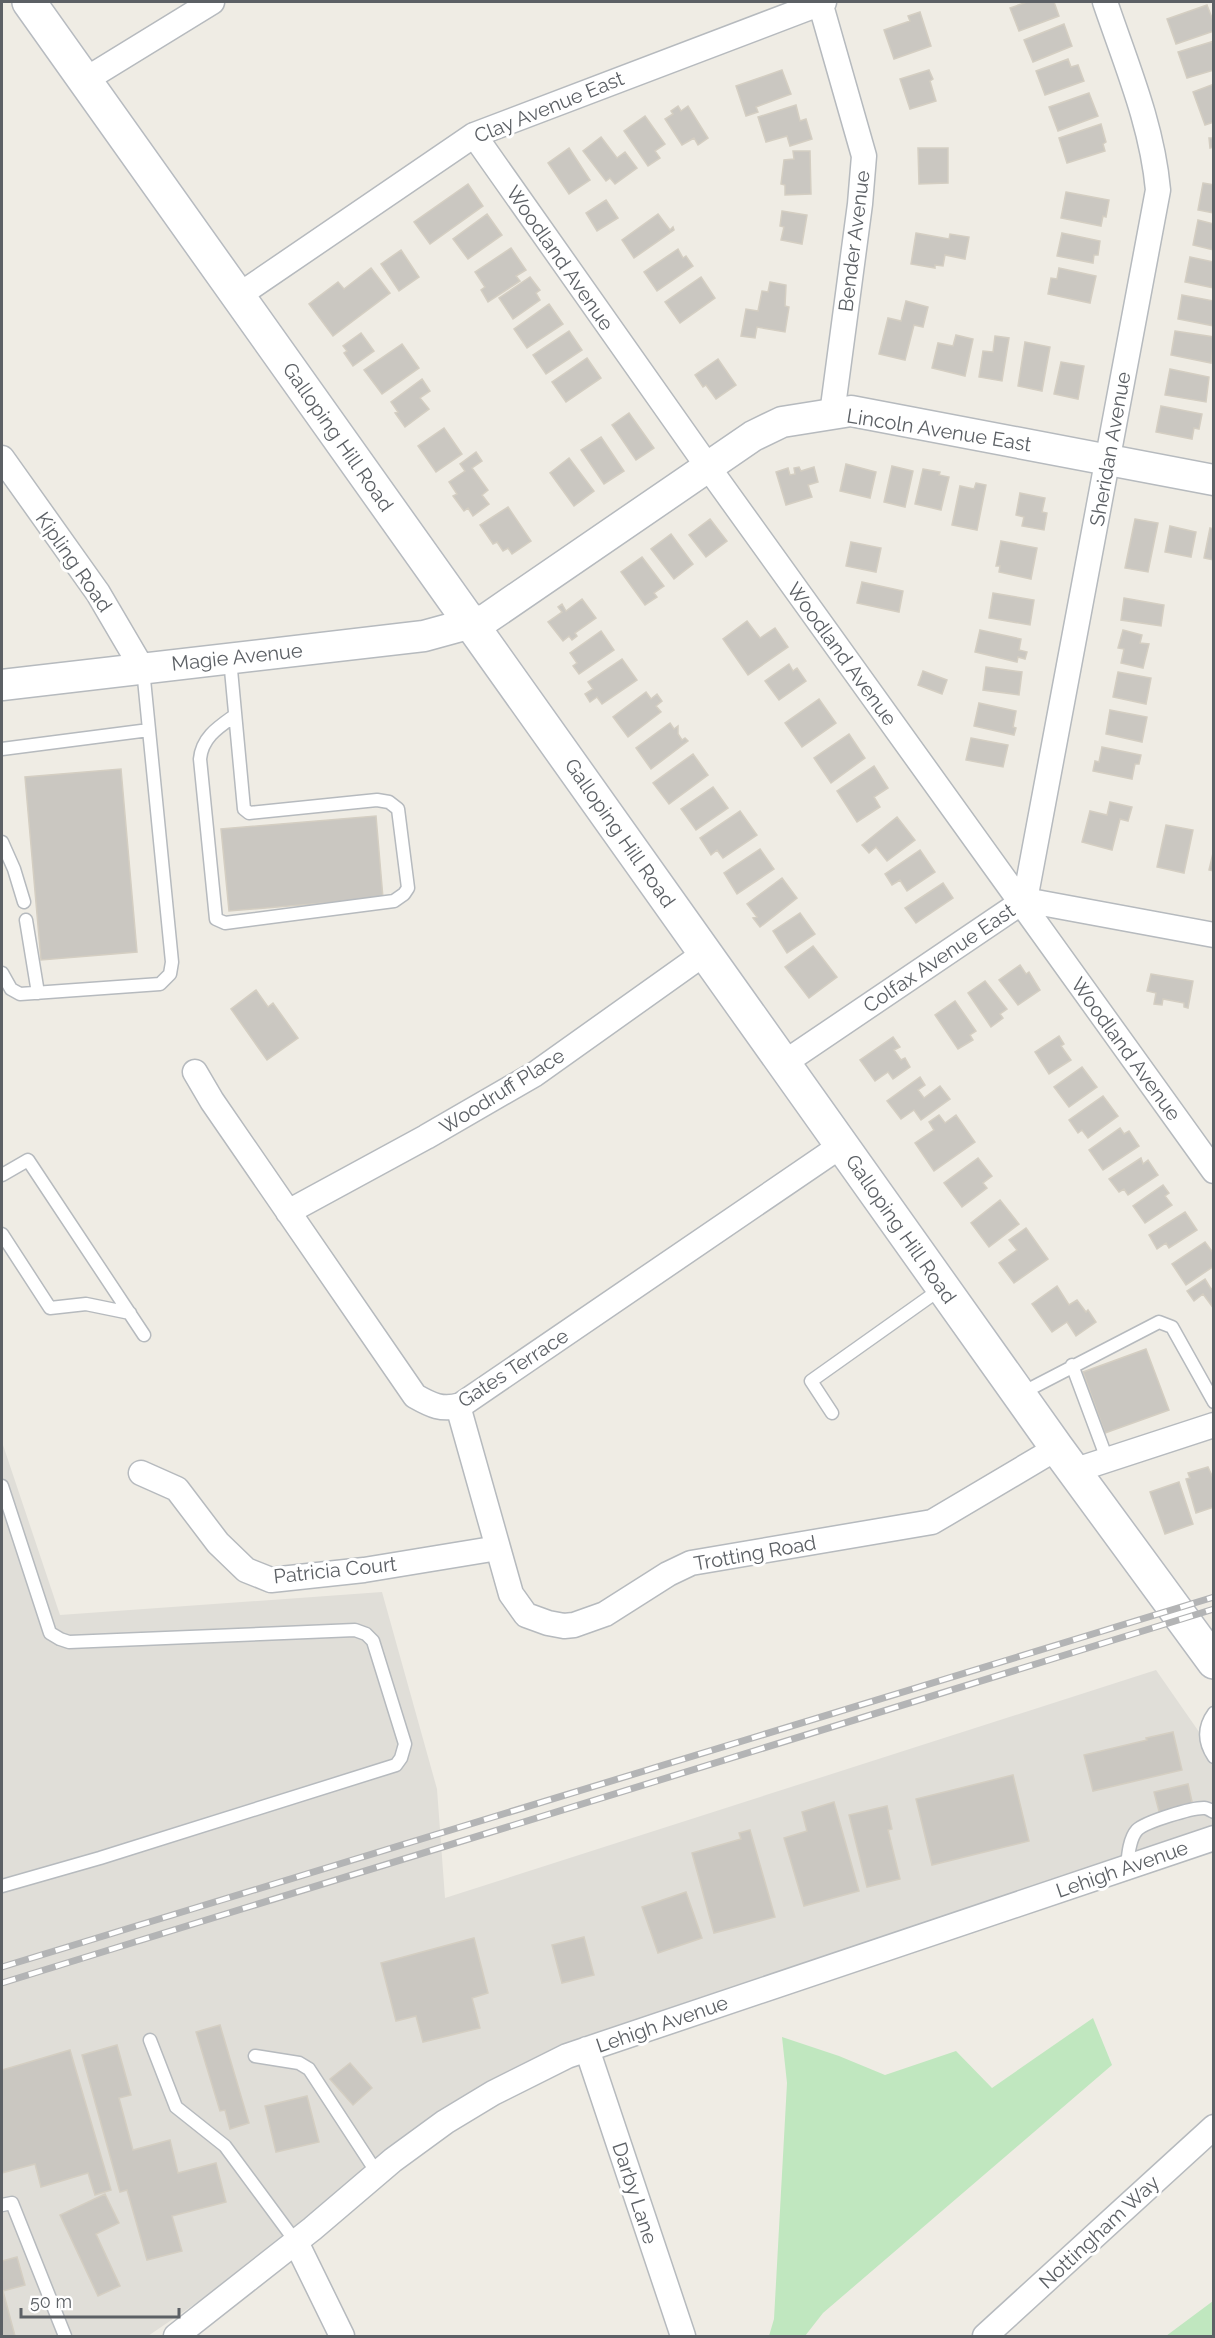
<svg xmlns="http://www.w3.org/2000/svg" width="1215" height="2338" viewBox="0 0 1215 2338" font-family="Raleway,sans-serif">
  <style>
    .industrial { fill: #e0ded8 }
    .green { fill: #c0e7bf }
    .building { fill: #cac7c1; stroke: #d4cec2; stroke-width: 1.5 }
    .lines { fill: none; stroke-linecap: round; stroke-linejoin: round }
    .service-casing { stroke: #b6babe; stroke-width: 15 }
    .minor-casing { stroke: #b6babe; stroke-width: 27 }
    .tertiary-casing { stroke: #b6babe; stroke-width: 33 }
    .secondary-casing { stroke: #b7bbc0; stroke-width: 36 }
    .service { stroke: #fff; stroke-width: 12 }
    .minor { stroke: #fff; stroke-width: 24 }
    .tertiary { stroke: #fff; stroke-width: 30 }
    .secondary { stroke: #fff; stroke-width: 33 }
    .rail-casing { stroke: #b3b4b5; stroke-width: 7 }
    .rail { stroke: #fff; stroke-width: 4.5; stroke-dasharray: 14; stroke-linecap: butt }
    .labels { text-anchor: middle; stroke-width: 6; stroke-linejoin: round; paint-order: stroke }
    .street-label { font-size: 20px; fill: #5c6065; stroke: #fff }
  </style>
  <rect width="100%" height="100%" fill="#efece4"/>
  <path class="industrial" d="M2,1442L60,1615L382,1592L437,1789L445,1898L1156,1670L1213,1752V1846L584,2038L148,2336H2Z"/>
  <path class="green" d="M1093,2018L1112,2065L823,2313L805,2336H769L774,2319L787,2083L782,2037L839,2056L885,2075L956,2051L992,2088Z
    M1213,2301V2336H1166Z"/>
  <path class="building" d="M1027,2H1054L1059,16L1019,31L1010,8Z
    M1207,5L1214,23V31L1176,44L1167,19Z
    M920,12L931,46L894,59L884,30L910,21L908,16Z
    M1064,24L1072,46L1033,62L1024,40Z
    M1214,41V70L1187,78L1178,52Z
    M1068,59L1071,67L1078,65L1084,81L1045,95L1036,71Z
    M782,70L791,94L756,107L758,112L746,116L736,86Z
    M929,70L933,79L930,81L936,101L910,109L900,79Z
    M1214,84V122L1205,125L1193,92Z
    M1089,93L1098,116L1058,131L1049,107Z
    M796,105L800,121L806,119L812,139L790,146L787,136L766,142L758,117Z
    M678,106L681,111L688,106L708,138L698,145L694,138L682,145L665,119L673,114L671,111Z
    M645,116L665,144L655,151L660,158L648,166L624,131Z
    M1101,124L1106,142L1103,144L1105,151L1067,163L1059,138Z
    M601,137L617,158L625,152L637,168L615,184L610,178L606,181L583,151Z
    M1209,138H1214V147L1210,148Z
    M569,148L590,180L569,194L548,163Z
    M918,148H948V183L919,184Z
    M793,151H810L811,194L785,195V185L781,184L784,160L794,159Z
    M1203,183L1214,185V213L1198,210Z
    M468,184L483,206L430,244L414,222Z
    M1066,192L1109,200L1106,217L1103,216L1101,226L1061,218Z
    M606,200L618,218L597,231L586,213Z
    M782,211L807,215L802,244L781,240L784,227L780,226Z
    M487,214L502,235L468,259L453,239Z
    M658,214L670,230L673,227L674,230L634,258L622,240Z
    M1198,220L1214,224V250L1193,245Z
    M916,233L949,239L950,234L969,237L965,259L945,255L943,266L935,265V268L911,264Z
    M1062,233L1100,241L1098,255H1094L1093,263L1057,256Z
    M511,248L526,270L516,276L520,281L488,302L481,290L485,287L475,272Z
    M678,249L683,258L686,256L693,266L657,291L644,272Z
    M401,250L419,277L399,291L381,264Z
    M1190,257L1214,262V288L1185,282Z
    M371,268L390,293L333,336L309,304L338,282L344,289Z
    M1059,268L1096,276L1090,303L1048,294L1051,278L1057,279Z
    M530,277L540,290L536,293L540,300L513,319L499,298Z
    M701,277L715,298L680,323L665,302Z
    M770,282L786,285L785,306L789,307L785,332L757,327L755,338L741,336L746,309L758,311L762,291L768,292Z
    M1182,295L1214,301V326L1178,319Z
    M906,301L928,307L923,327L914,325L905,360L879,354L888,318L901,321Z
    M549,304L563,324L527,348L514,329Z
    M569,331L582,350L546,374L533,355Z
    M1175,331L1214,337L1211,363L1171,355Z
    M361,333L374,351L353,366L344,353L347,351L343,346Z
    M956,335L973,339L965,376L932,368L938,343L953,346Z
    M995,336L1009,338L1002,381L979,377L983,351L993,352Z
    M1025,342L1050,347L1042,391L1018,386Z
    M402,344L419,368L382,394L364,370Z
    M587,358L601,378L566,402L552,382Z
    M718,359L736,385L716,399L706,385L703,387L695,375Z
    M1061,362L1084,366L1078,399L1054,394Z
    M1170,369L1209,377L1206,402L1165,395Z
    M422,379L430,391L420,398L429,409L405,427L395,413L398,412L391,402Z
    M1161,406L1202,414L1199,429L1194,428L1192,439L1156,432Z
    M629,413L654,448L636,460L612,425Z
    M444,428L462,454L436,472L418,446Z
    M601,437L624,471L604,484L581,450Z
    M476,452L482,461L472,468L488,490L482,495L489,504L473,516L468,508L464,511L453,496L457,494L449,482L465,471L460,464Z
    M569,458L594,491L574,506L550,473Z
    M846,464L876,472L870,498L840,491Z
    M892,466L913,471L905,507L884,502Z
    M799,467L801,471L814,467L818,482L808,485L812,497L786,505L776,472L788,468L790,475L795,474L794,468Z
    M923,469L940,472L939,475L949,477L941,510L915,504Z
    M976,483L986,485L977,530L952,525L960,486L974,489Z
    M1020,493L1045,498L1042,512L1047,513L1044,530L1022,526L1024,517L1016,515Z
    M508,507L531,541L512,554L508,548L503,551L497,542L493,544L480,525Z
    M710,519L727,541L706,557L689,535Z
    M1135,519L1158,523L1148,572L1125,568Z
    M1170,526L1196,532L1191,557L1165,552Z
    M1210,528L1214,529V560L1204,558Z
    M671,534L693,564L674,579L651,549Z
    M1001,541L1037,548L1031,579L999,572L1000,566H996Z
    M851,542L881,548L876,572L846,566Z
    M642,557L664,586L654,593L657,597L645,605L621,572Z
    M862,582L903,591L899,612L857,603Z
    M993,593L1034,600L1030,625L989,618Z
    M1124,598L1164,605L1161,626L1121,620Z
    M582,599L596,618L575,633L577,636L572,640L569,636L563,641L548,622L562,612L558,607L562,604L566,611Z
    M747,621L760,638L775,628L788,647L748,675L723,639Z
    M980,630L1021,639L1019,650L1027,652L1025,659L1018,657L1017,662L975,652Z
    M1123,630L1142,635L1140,643L1149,644L1143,668L1121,663L1124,649L1118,648Z
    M601,631L614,650L579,674L573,666L577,663L570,653Z
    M622,659L637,680L602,704L597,697L590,702L585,694L593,689L588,682Z
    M789,664L793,671L797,668L806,681L779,700L765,681Z
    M986,667L1022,672L1019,695L983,690Z
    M923,671L947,680L942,694L918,685Z
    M1118,672L1151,678L1146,704L1113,697Z
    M646,692L651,699L657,694L662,701L656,706L661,712L628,737L613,717Z
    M819,699L836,723L802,747L785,723Z
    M979,703L1016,711L1013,727L1016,728L1014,735L974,726Z
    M1110,710L1147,717L1142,742L1106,734Z
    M670,723L674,729L678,726V734L682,740L685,738L688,741L651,769L636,748Z
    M849,734L865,758L831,783L814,758Z
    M971,738L1008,745L1003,767L966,760Z
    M1102,747L1141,755L1139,764H1135L1132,779L1093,771L1095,761L1099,762Z
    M693,754L708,775L669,804L653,783Z
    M874,766L888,788L874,797L880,807L857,822L837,791Z
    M121,769L137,952L41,960L25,777Z
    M713,787L728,808L696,830L681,809Z
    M1110,802L1132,807L1128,821L1120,819L1112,850L1082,842L1090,811L1107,815Z
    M740,811L757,835L723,858L717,850L711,855L700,838Z
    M376,816L383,898L229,911L221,829Z
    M897,817L915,840L887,861L876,847L869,853L862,845Z
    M1166,825L1193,830L1184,873L1157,867Z
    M760,849L774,869L737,894L724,873Z
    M1214,849V871L1209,870Z
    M920,850L935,872L907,891L900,880L892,885L885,874Z
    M782,878L797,898L760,927L753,918L757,917L747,904Z
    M943,883L953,898L916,923L905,908Z
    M800,913L815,934L787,953L773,931Z
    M813,946L837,977L809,998L785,967Z
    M1020,965L1026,974L1029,972L1040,990L1018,1005L999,980Z
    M1151,974L1193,981L1188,1008L1184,1007V1003L1163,999L1162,1005L1154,1004L1156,993L1147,991Z
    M985,981L1007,1009L1000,1014L1003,1018L991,1027L968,993Z
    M256,990L268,1007L273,1003L298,1038L267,1060L231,1009Z
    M955,1001L976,1031L970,1035L973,1040L958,1049L935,1015Z
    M1059,1036L1064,1044L1061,1046L1071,1060L1049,1074L1035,1052Z
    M893,1037L900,1047L894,1050L901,1060L905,1058L910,1067L893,1079L888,1072L875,1081L860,1060Z
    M1082,1067L1097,1087L1069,1107L1054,1087Z
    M920,1077L925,1085L918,1090L924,1098L940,1086L950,1099L921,1120L914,1110L901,1119L887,1101Z
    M1103,1096L1118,1116L1088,1138L1082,1130L1078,1133L1069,1120Z
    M939,1115L945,1123L956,1115L975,1142L934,1171L915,1143L934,1130L929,1122Z
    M1120,1128L1124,1134L1129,1131L1139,1146L1103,1170L1089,1150Z
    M978,1158L992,1176L983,1183L987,1188L962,1207L944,1183Z
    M1141,1158L1143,1164L1148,1160L1158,1175L1128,1195L1124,1189L1119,1192L1109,1179Z
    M1163,1185L1169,1193L1165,1196L1172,1205L1145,1223L1133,1206Z
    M1000,1200L1019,1224L989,1247L971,1223Z
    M1185,1212L1197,1230L1169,1248L1166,1243L1157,1249L1149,1235Z
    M1026,1228L1048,1259L1014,1283L999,1263L1017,1250L1009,1240Z
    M1205,1242L1214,1254V1266L1186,1285L1172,1264Z
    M1205,1279L1211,1289L1214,1287V1309L1203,1294L1194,1301L1187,1291Z
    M1057,1286L1069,1305L1077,1300L1086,1312L1088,1310L1096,1322L1076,1336L1067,1322L1052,1332L1032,1304Z
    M1146,1349L1169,1410L1105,1433L1083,1372Z
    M1208,1467L1214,1480V1507L1196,1513L1186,1479L1190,1478L1188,1473Z
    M1179,1482L1193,1524L1165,1534L1150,1492Z
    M1173,1732L1182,1770L1093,1791L1084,1755L1147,1740L1146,1738Z
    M1013,1775L1029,1841L932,1865L916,1799Z
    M1188,1784L1193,1806L1160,1815L1154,1792Z
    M834,1802L859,1891L804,1906L784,1838L807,1831L802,1812Z
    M887,1806L892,1829L888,1830L900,1879L867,1887L849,1815Z
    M750,1830L775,1917L714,1933L692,1853L741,1839L739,1833Z
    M686,1892L702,1938L658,1953L642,1907Z
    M584,1937L594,1975L562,1983L552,1945Z
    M474,1938L488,1993L472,1998L480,2028L423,2042L416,2016L396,2021L381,1963Z
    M220,2025L249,2123L230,2129L225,2110L220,2111L196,2032Z
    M117,2045L131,2095L119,2098L133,2150L170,2140L178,2173L216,2163L226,2202L172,2216L182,2251L147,2260L127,2190L120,2192L82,2055Z
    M70,2050L111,2190L95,2195L88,2173L41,2187L35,2164L2,2173V2070Z
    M350,2063L372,2088L353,2105L330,2079Z
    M307,2096L319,2142L276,2152L265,2106Z
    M105,2194L119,2223L96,2234L120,2286L98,2296L60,2215Z
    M17,2257L25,2285L3,2291L15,2336H2V2261Z"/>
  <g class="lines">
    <g class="service-casing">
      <path id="service" d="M230,659L244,809L249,813L377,800L389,802L398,809L408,888L404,894L394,901L225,923L216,919L200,759C202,738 217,728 234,716
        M2,749L149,730
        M2,842L14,869L24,902
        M26,920L38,993
        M2,973L11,989L20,994L160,984L170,974L172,962L143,669
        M2,1175L28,1160L144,1335
        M2,1234L50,1308L86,1304L130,1313
        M1072,1365L1107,1459
        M1020,1394L1159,1322L1172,1327L1214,1402
        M832,1413L811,1381L942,1288
        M2,1486L50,1633L60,1639L69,1642L355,1630L366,1634L373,1641L405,1744L401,1758L396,1765L100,1858L2,1886
        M1214,1713C1203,1728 1204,1742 1214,1757
        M1127,1867C1128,1856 1129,1839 1137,1830C1145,1822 1193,1807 1205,1808C1207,1808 1212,1811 1214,1812
        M150,2040L176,2107L225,2146L296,2242
        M255,2056L299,2063L309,2069L377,2173
        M2,2205L12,2203L65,2336"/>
    </g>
    <g class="minor-casing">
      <path id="minor" d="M820,2L864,156L860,204L832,414
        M85,80L212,2
        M474,135L708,467L1214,1171
        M238,296L474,135L824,2
        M2,458L98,593L142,668
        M1025,900L1158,190C1152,124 1126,64 1105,2
        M784,1063L1025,900L1214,935
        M195,1072L212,1101L415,1396C431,1405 442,1411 461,1405L842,1145
        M288,1212L426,1137L535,1074L705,953
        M458,1406L511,1594L526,1615L548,1623L564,1626L574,1625L605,1614L668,1574L691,1563L932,1522L1057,1448
        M1073,1471L1214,1425
        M141,1473L177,1489L218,1543L246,1570L271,1580L364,1570L498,1548
        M587,2049L683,2336
        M296,2242L342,2336
        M176,2336L312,2229L393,2160L445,2122L493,2093L567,2056L1214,1838
        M985,2336L1214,2127"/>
    </g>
    <g class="tertiary-casing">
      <path id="tertiary" d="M2,685L424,636L486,619L753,436L782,422L851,411L1214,480"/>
    </g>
    <g class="secondary-casing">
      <path id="secondary" d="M29,2L1057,1448L1214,1662"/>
    </g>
    <use href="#service" class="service"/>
    <use href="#minor" class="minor"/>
    <use href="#tertiary" class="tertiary"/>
    <use href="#secondary" class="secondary"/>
    <g class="rail-casing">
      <path id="rail" d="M2,1967L1214,1597
        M2,1983L1214,1609"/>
    </g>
    <use href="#rail" class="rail"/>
  </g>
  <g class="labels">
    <g class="street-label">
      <text transform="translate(549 107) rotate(-22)" y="7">Clay Avenue East</text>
      <text transform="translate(854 241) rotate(-83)" y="7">Bender Avenue</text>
      <text transform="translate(560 258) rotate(55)" y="7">Woodland Avenue</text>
      <text transform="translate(939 430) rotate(9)" y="7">Lincoln Avenue East</text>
      <text transform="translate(338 437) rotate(55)" y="7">Galloping Hill Road</text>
      <text transform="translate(1110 449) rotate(-80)" y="7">Sheridan Avenue</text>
      <text transform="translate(74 562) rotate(55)" y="7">Kipling Road</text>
      <text transform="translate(842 654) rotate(54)" y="7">Woodland Avenue</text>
      <text transform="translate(237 657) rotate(-6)" y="7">Magie Avenue</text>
      <text transform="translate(620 833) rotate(55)" y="7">Galloping Hill Road</text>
      <text transform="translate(939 958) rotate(-34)" y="7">Colfax Avenue East</text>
      <text transform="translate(1126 1049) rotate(54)" y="7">Woodland Avenue</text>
      <text transform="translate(502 1091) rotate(-32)" y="7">Woodruff Place</text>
      <text transform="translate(901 1229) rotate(55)" y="7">Galloping Hill Road</text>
      <text transform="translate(513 1368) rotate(-33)" y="7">Gates Terrace</text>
      <text transform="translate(755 1553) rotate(-10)" y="7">Trotting Road</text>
      <text transform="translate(335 1570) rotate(-6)" y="7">Patricia Court</text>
      <text transform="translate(1122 1869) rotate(-19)" y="7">Lehigh Avenue</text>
      <text transform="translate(662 2024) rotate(-19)" y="7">Lehigh Avenue</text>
      <text transform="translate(635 2193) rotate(72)" y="7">Darby Lane</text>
      <text transform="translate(1099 2232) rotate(-43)" y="7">Nottingham Way</text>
    </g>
  </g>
  <rect width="1215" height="2338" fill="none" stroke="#5c6065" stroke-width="6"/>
  <path d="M21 2308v9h158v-9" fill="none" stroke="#5c6065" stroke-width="3"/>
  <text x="30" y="2308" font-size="18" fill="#5c6065" stroke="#ffffff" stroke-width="4.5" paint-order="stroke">50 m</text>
</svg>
